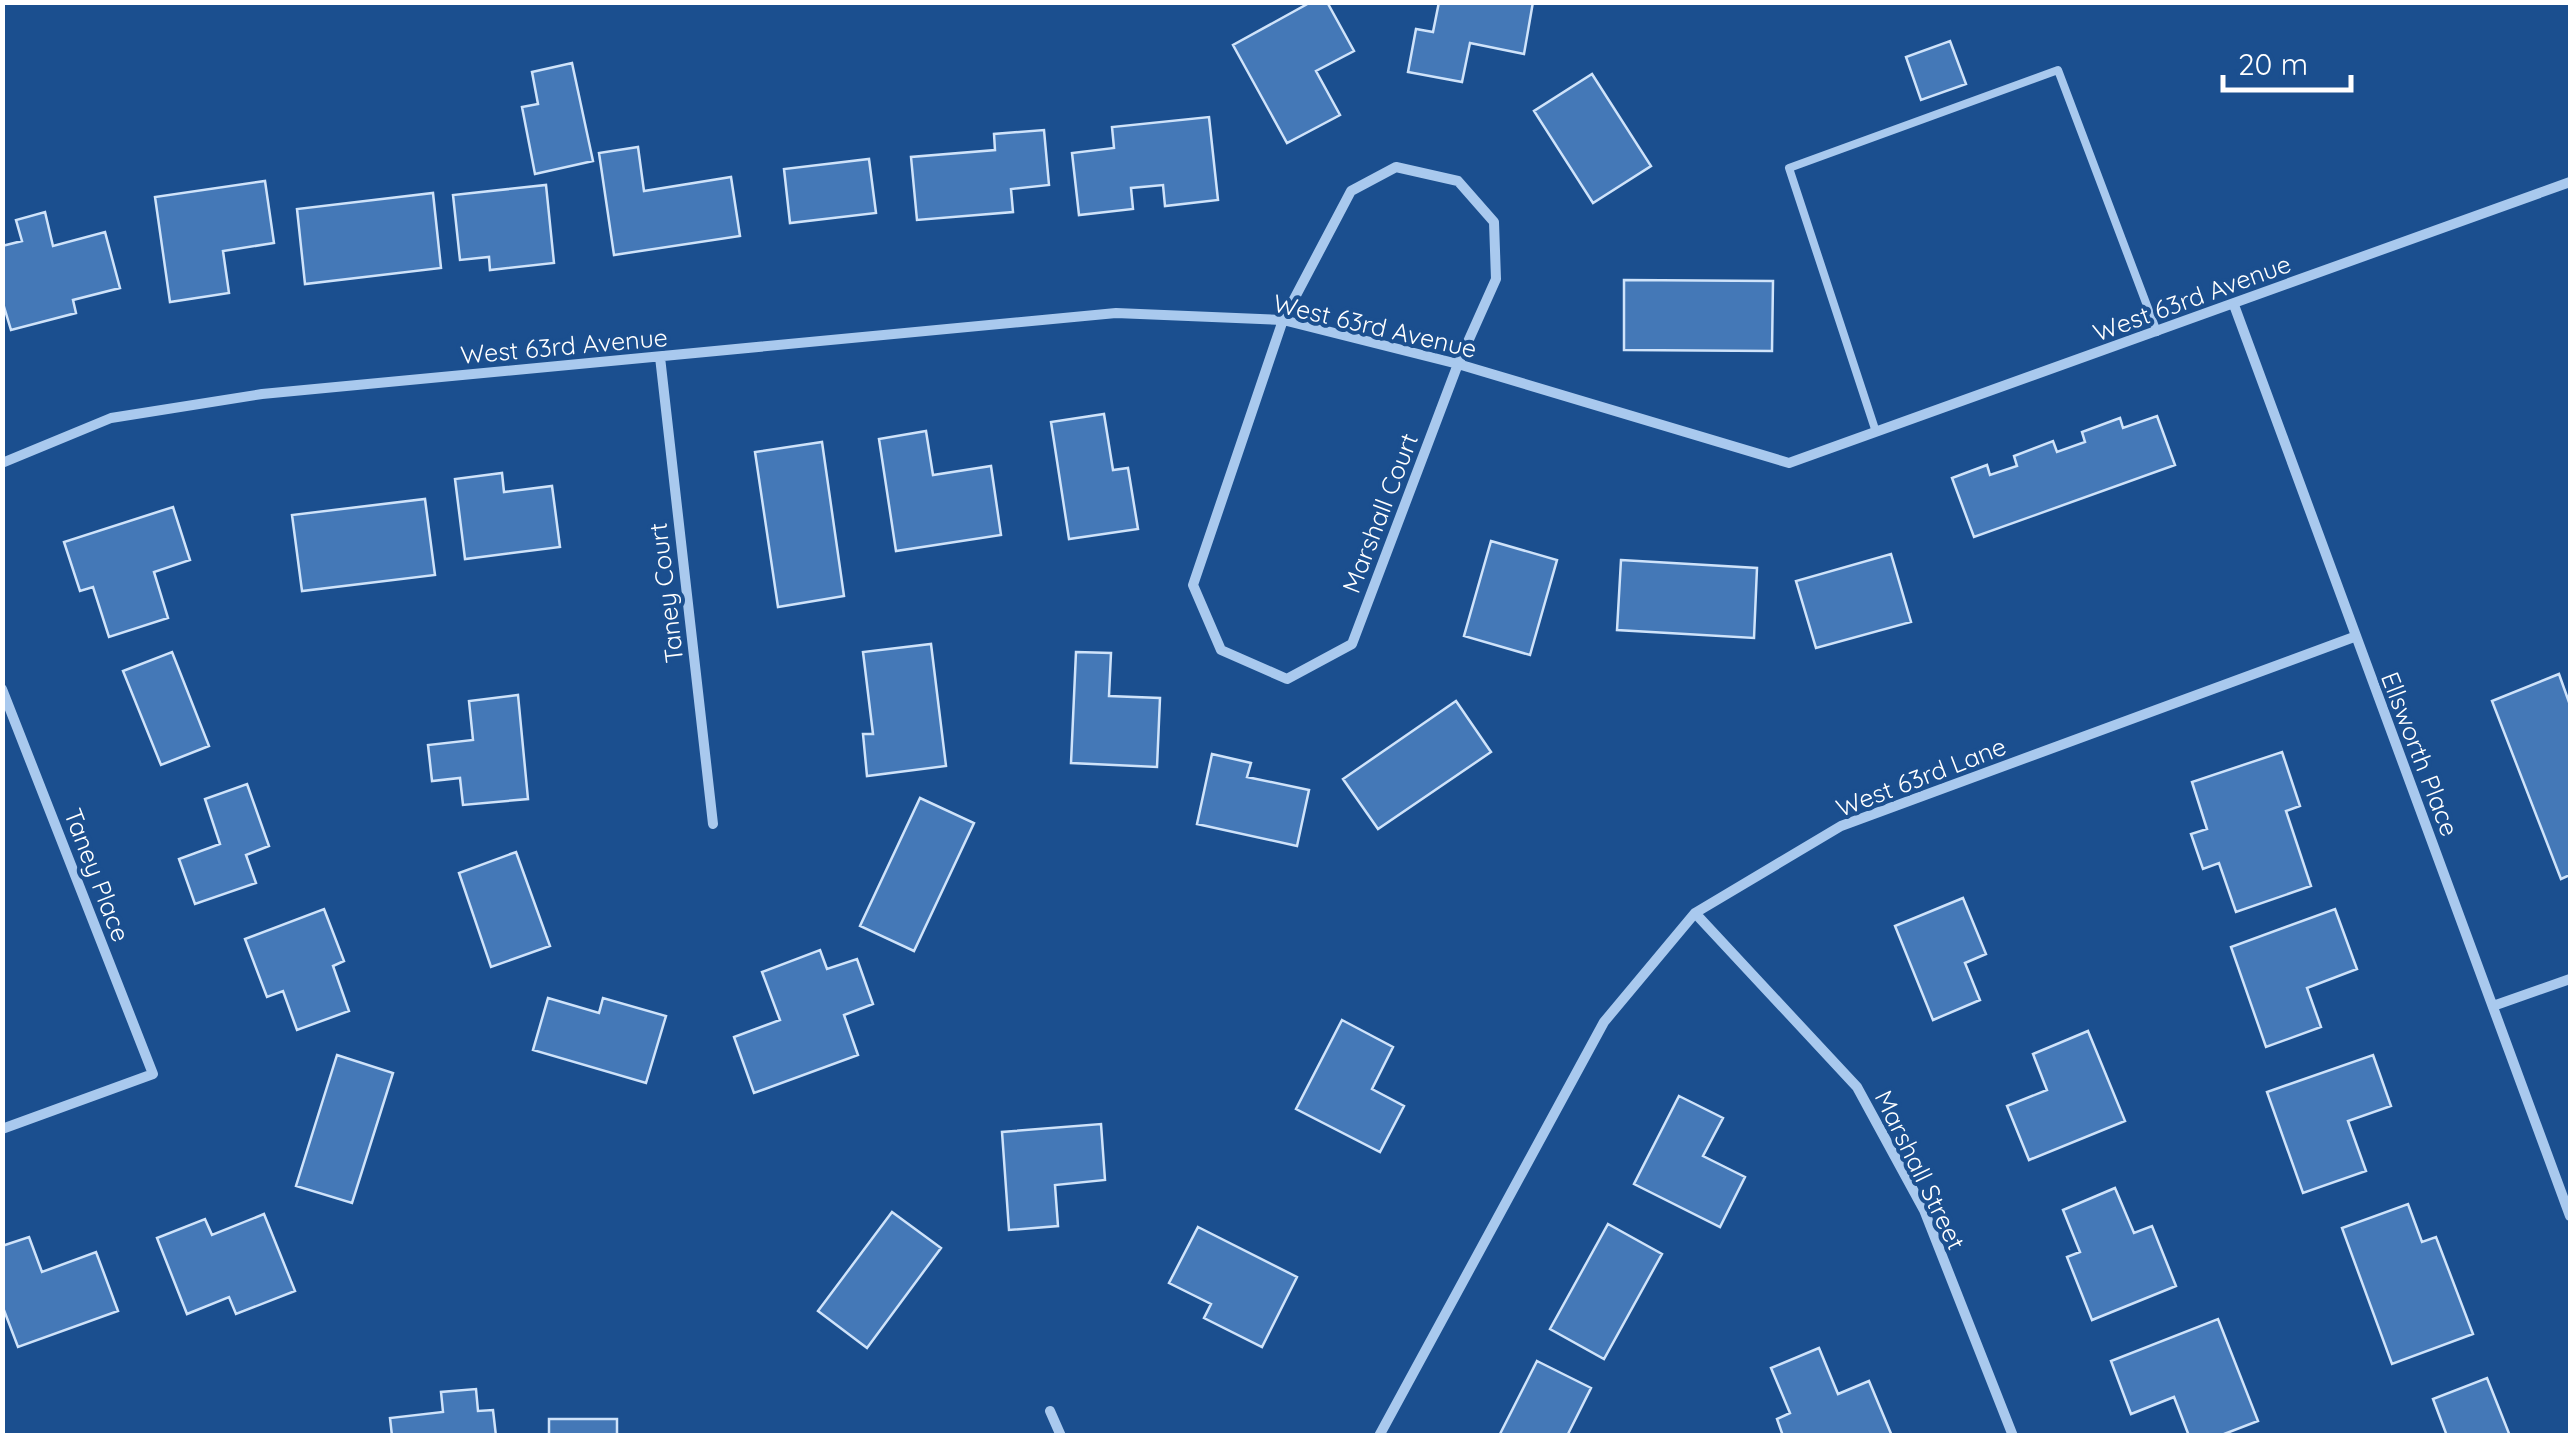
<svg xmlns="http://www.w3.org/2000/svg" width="2573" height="1438" viewBox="0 0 2573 1438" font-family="Quicksand,sans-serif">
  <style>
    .building { fill: #4478b7; stroke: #cfe3fa; stroke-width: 2.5 }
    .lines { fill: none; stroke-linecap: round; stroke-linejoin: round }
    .lane { stroke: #a9c9ee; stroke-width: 8 }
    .street { stroke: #a9c9ee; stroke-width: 10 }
    .labels { text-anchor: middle; stroke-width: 8; stroke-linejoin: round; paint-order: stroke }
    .street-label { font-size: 25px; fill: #fff; stroke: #1b4f8f }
  </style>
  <rect width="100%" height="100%" fill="#1b4f8f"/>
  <path class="building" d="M1311,2H1327L1354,51L1316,71L1340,115L1287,143L1233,45Z
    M1439,2H1533L1524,54L1470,43L1462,82L1408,72L1416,29L1433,32Z
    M1950,41L1966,84L1921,100L1906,57Z
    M572,63L593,161L535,174L522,107L538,104L532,72Z
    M1592,74L1651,166L1593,203L1534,111Z
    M1209,117L1218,200L1165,206L1163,185L1131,188L1133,209L1079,215L1072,153L1114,148L1112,127Z
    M1044,130L1049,185L1011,189L1013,212L917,220L911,157L995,150L994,134Z
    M638,147L644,191L731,177L740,236L614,255L599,153Z
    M869,159L876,213L790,223L784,169Z
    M265,181L274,243L223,251L229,293L170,302L155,197Z
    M546,185L554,263L490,270L489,257L460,260L453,195Z
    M433,193L441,268L305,284L297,209Z
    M45,212L53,246L105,232L120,288L73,300L76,313L11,330L2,300V246L22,241L16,220Z
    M1624,280L1773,281L1772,351L1624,350Z
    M1104,414L1113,470L1128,468L1138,529L1069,539L1051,422Z
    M2157,416L2175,465L1974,537L1952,478L1987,465L1990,475L2017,466L2014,456L2053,441L2057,452L2085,442L2082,432L2120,418L2123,428Z
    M926,431L933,475L991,466L1001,535L896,551L879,439Z
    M822,442L844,596L778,607L755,452Z
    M502,473L504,492L552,486L560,547L465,559L455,479Z
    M425,499L435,575L302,591L292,515Z
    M173,507L190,560L154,572L168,618L109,637L93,587L80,591L64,542Z
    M1491,541L1557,560L1530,655L1464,636Z
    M1891,554L1911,622L1816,648L1796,581Z
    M1621,560L1757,568L1754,638L1617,630Z
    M931,644L946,766L867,776L863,734H873L863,652Z
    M172,652L209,746L161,765L123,671Z
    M1076,652L1111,653L1109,696L1160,698L1157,767L1071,763Z
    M2559,674L2570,705V875L2561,879L2492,701Z
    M518,695L528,799L463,805L460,778L432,781L428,745L473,740L469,701Z
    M1456,701L1491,752L1378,829L1343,779Z
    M2282,752L2300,806L2286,811L2311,886L2236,912L2219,863L2203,869L2191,834L2207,829L2192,782Z
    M1212,754L1251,763L1247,777L1309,790L1297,846L1197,824Z
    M247,784L269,846L246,855L256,883L195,904L179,859L220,844L205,799Z
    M920,798L974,823L914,951L860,926Z
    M516,852L550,946L491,967L459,873Z
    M1963,898L1986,954L1965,963L1980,1000L1933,1020L1895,926Z
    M324,909L344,961L333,966L349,1011L297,1030L283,991L267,997L245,939Z
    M2335,909L2357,969L2307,988L2321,1027L2266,1047L2231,947Z
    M820,950L827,969L857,959L873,1004L844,1015L858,1055L754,1093L734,1037L780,1020L762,972Z
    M548,998L599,1013L603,998L666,1016L646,1083L533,1050Z
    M1342,1020L1393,1047L1372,1089L1404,1106L1380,1152L1296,1109Z
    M2088,1031L2125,1121L2029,1160L2007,1106L2047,1090L2033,1054Z
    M337,1055L393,1073L352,1203L296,1186Z
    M2373,1055L2391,1106L2348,1121L2366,1171L2303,1193L2267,1092Z
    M1679,1096L1723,1118L1703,1156L1745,1177L1720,1227L1634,1184Z
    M1101,1124L1105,1180L1055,1185L1058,1226L1009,1230L1002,1132Z
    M2115,1188L2134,1233L2152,1226L2176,1286L2092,1320L2067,1257L2080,1252L2063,1210Z
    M2408,1204L2422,1242L2436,1237L2473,1334L2392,1364L2342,1228Z
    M892,1212L941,1248L867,1348L818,1311Z
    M264,1214L295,1291L236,1314L229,1297L187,1314L157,1238L205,1219L212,1235Z
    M1608,1224L1662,1254L1604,1359L1550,1329Z
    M1198,1227L1297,1277L1262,1347L1204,1318L1211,1304L1169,1283Z
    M29,1237L42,1272L96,1252L118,1311L18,1347L2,1305V1246Z
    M2218,1319L2258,1421L2219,1436H2189L2174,1397L2131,1414L2111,1361Z
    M1819,1348L1838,1394L1869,1381L1892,1436H1783L1777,1419L1790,1413L1771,1368Z
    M1537,1361L1591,1388L1567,1436H1499Z
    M2487,1378L2510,1436H2447L2433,1399Z
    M476,1389L478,1411L493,1410L496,1436H392L390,1418L443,1412L441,1392Z
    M549,1419H617V1436H549Z"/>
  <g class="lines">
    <path class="lane" d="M1876,432L1789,168L2058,70L2157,332"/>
    <path class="street" d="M1396,167L1458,181L1494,222L1496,279L1458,364L1352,644L1287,679L1221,650L1193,585L1283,320L1351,191Z
      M2234,305L2570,1216
      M660,357L713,824
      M2,463L111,418L262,394L1116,313L1283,320L1458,364L1789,463L2570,182
      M2,689L153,1074L2,1129
      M1695,913L1857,1087L1924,1210L2013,1436
      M2493,1006L2570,979
      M1050,1411L1061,1436
      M1379,1436L1604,1022L1695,913L1841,826L2354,637"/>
  </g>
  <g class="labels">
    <g class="street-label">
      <text transform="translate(2192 298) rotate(-20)" y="9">West 63rd Avenue</text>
      <text transform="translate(1375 326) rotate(13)" y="9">West 63rd Avenue</text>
      <text transform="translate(564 346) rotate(-5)" y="9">West 63rd Avenue</text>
      <text transform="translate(1380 513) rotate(-69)" y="9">Marshall Court</text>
      <text transform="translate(666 593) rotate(-97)" y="9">Taney Court</text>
      <text transform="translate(2420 754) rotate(69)" y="9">Ellsworth Place</text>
      <text transform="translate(1921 777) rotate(-21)" y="9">West 63rd Lane</text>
      <text transform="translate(97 875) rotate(69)" y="9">Taney Place</text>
      <text transform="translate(1920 1170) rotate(64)" y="9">Marshall Street</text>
    </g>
  </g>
  <rect width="2573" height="1438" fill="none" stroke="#ffffff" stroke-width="10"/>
  <path d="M2223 75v15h128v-15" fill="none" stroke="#ffffff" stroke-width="5"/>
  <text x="2238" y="75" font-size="30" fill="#ffffff" stroke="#1b4f8f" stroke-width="8" paint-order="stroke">20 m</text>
</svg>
